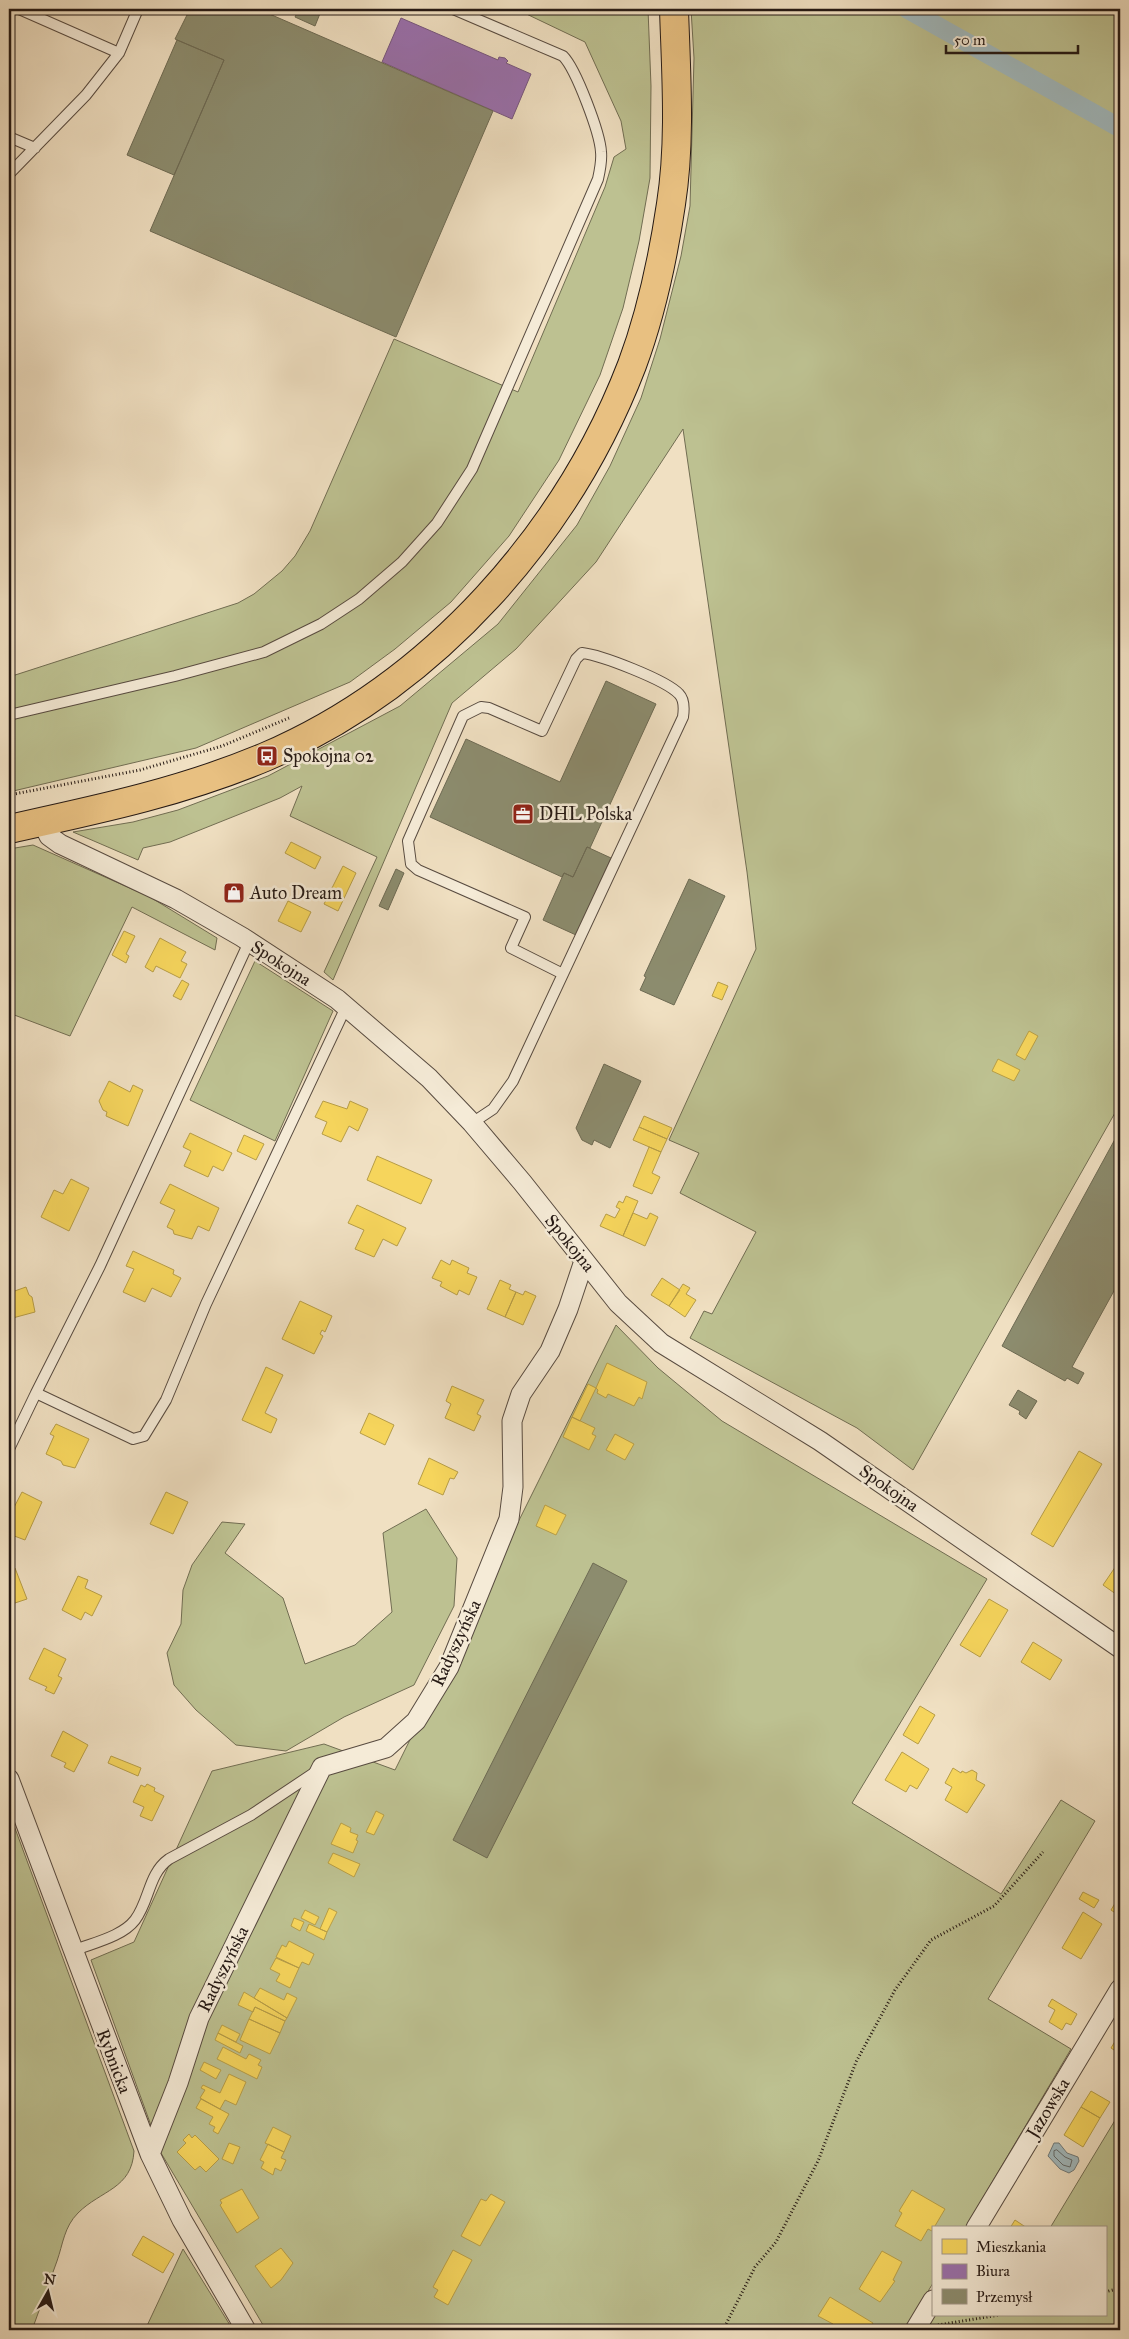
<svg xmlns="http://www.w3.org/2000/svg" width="1129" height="2339" viewBox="0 0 1129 2339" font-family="'IM FELL Great Primer',serif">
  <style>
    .green { fill: #bdc191; stroke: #716d52 }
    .water { fill: #a1babf; stroke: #6f7a7b }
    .homes { fill: #f6d55c; stroke: #b79d46 }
    .offices { fill: #9970ab; stroke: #76567e }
    .industry { fill: #8c8c6e; stroke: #6d6a53 }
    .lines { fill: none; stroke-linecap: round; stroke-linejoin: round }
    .shore { stroke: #636a6a; stroke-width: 1 }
    .canal { stroke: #a1babf; stroke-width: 19 }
    .lane-casing { stroke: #584b40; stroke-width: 12 }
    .street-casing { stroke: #584b40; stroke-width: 21 }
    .primary-casing { stroke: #251914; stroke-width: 30 }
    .path { stroke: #251914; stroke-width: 3; stroke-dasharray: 1 2.5; stroke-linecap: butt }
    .lane { stroke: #f5ebd7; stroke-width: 10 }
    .street { stroke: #f5ebd7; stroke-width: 19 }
    .primary { stroke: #e8c081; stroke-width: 28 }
    .labels { text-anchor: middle; stroke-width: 5; stroke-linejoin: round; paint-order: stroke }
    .poi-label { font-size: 18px; fill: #251914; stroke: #f5ebd7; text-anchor: start }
    .street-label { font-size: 18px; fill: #251914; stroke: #f5ebd7 }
  </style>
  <rect width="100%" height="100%" fill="#f0e0c2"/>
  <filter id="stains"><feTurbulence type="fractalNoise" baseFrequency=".004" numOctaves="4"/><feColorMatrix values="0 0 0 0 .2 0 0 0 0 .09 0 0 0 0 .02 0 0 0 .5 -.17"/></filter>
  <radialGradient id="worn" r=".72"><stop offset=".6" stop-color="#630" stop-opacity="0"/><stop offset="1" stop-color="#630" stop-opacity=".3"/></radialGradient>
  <path class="green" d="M516,9H648L651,86L650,178L639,241L623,308L600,375L559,460L509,536L451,602L395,649L350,682L196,748L9,792V677L238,603L254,594L282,571L295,556L310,531L394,339L518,392L605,187L614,157L626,149L621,121L585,42Z
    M691,9H1120V1104L913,1470L857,1428L690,1338L704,1311L712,1314L756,1232L680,1193L699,1153L669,1140L756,949L747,872L683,429L596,562L516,649L452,703L333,980L324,972L377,857L290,816L302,786L280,798L170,842L143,848L138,860L73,832L133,822L178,810L268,776L400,706L498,624L577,525L610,466L641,398L660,339L681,256L690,206L694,58Z
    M33,845L150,897L217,938L215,950L132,907L70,1036L9,1013V849Z
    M255,961L333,1011L275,1141L190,1100Z
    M616,1325L658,1368L722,1421L987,1579L852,1803L1001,1894L1061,1800L1095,1821L988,1999L1071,2049L965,2228H933V2283L905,2330H266L161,2153L91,1960L134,1942L212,1771L324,1744L395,1770Z
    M426,1509L457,1558L454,1606L414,1685L344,1717L286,1751L236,1745L196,1710L174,1685L167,1653L181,1624L183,1590L192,1565L222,1522L245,1524L225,1553L283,1598L305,1664L355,1645L392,1612L383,1533Z
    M9,1812L134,2151C132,2189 101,2190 78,2213C64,2227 63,2244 57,2261C49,2284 40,2307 32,2330H9V2256H11L9,2249Z
    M1120,2112V2330H926L935,2315H1105V2228H1050Z
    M183,2249L233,2330H145Z"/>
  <path class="water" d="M1054,2143H1059L1067,2153L1078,2157L1079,2161L1074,2170L1069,2173L1060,2169L1048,2156Z"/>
  <path class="homes" d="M291,842L321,857L315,869L285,853Z
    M343,866L356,873L338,911L324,904Z
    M288,901L311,912L301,932L278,921Z
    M124,931L135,936L126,954L129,956L126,963L112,955Z
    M160,938L186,952L181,961L187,964L180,978L156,966L153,972L145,967Z
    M182,980L189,984L181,1000L173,996Z
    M718,982L728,986L722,1000L712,996Z
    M1029,1031L1038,1036L1025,1060L1016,1055Z
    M998,1059L1020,1070L1014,1081L992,1071Z
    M109,1081L130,1092L133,1085L143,1090L128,1126L106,1116L107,1112L103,1110L99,1101Z
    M323,1101L347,1109L350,1101L368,1109L358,1131L349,1126L341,1142L322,1134L327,1122L315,1117Z
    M644,1116L672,1128L667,1139L639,1127Z
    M639,1127L667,1139L661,1152L633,1140Z
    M190,1133L232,1153L223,1171L213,1166L208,1177L184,1166L191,1151L183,1147Z
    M244,1135L264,1144L256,1160L237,1151Z
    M649,1147L661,1152L652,1173L660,1177L652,1194L633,1186Z
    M377,1156L432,1180L421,1204L367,1180Z
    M71,1179L89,1188L69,1231L41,1217L54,1190L63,1194Z
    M170,1184L219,1208L209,1231L198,1226L192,1239L174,1234L173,1230L167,1227L175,1210L160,1203Z
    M626,1196L638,1201L623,1236L600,1226L606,1214L615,1218L620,1209L616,1207L619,1201L623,1203Z
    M357,1205L406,1228L397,1246L383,1239L374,1257L355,1249L364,1230L348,1223Z
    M633,1213L647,1219L650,1213L658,1217L645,1246L623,1236Z
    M133,1251L174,1270L173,1274L181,1278L171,1297L152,1288L145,1302L123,1292L134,1269L126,1266Z
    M441,1260L450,1265L452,1260L469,1268L467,1273L477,1277L469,1295L459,1290L457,1295L440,1286L442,1282L432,1278Z
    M662,1278L680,1290L669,1306L651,1295Z
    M500,1280L511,1285L509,1289L516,1292L505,1317L487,1309Z
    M683,1284L690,1288L686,1294L696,1300L685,1317L669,1306Z
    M26,1287L29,1295L32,1297L35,1312L9,1319V1293Z
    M525,1291L536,1296L523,1325L505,1317L516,1292L523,1295Z
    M300,1301L332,1316L325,1332L322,1330L320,1334L323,1336L314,1354L282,1339Z
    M607,1363L647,1382L642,1399L639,1397L634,1406L608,1394L606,1398L597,1393L598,1390L596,1388Z
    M266,1367L283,1375L265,1413L277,1419L271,1433L242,1420Z
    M588,1384L596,1388L580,1421L572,1417Z
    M452,1386L484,1400L477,1414L481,1416L474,1431L445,1418L451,1404L446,1401Z
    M369,1413L394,1425L385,1445L360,1433Z
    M572,1417L595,1428L592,1434L596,1436L589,1450L563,1437Z
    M56,1424L89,1439L75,1468L63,1465L61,1461L46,1454L54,1436L50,1434Z
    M615,1434L634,1444L625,1460L606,1450Z
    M1079,1451L1102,1464L1053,1547L1031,1534Z
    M429,1458L458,1472L454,1479L450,1478L443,1495L418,1484Z
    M22,1492L42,1502L25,1540L9,1534V1517Z
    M166,1492L188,1502L173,1534L150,1524Z
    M545,1505L566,1515L556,1535L536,1526Z
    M1120,1560V1597L1103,1585Z
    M15,1568L27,1599L9,1605V1570Z
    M78,1576L88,1580L85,1588L102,1596L92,1616L85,1612L81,1620L62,1610Z
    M989,1599L1008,1610L980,1657L960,1645Z
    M1033,1642L1062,1660L1050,1680L1021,1662Z
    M44,1648L66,1659L58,1676L62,1678L54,1694L45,1690L47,1687L29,1679Z
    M920,1706L935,1715L918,1744L903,1735Z
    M63,1731L88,1745L74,1772L64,1767L66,1763L51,1756Z
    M902,1752L929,1769L917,1789L910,1785L906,1792L885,1780Z
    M111,1756L141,1768L138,1776L108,1763Z
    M953,1768L961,1773L962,1771L966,1773L972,1770L977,1773L976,1780L985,1785L967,1813L945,1800L952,1787L945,1783Z
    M147,1784L155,1788L154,1791L164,1796L152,1821L140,1816L144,1807L133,1802L141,1785L145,1787Z
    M376,1811L384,1815L374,1835L366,1832Z
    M341,1823L351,1828L350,1832L358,1835L356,1840L358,1841L353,1853L331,1844Z
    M333,1853L360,1864L354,1877L328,1863Z
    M1083,1892L1099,1900L1094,1908L1079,1899Z
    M1120,1895V1916L1111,1910Z
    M329,1908L337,1912L327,1932L320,1929Z
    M305,1910L319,1917L315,1925L301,1918Z
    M1083,1912L1102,1924L1081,1959L1062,1948Z
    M294,1918L304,1922L300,1931L291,1926Z
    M309,1924L327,1932L324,1940L306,1931Z
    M289,1941L314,1954L309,1965L302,1962L299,1968L276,1957L282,1945L286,1947Z
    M276,1958L299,1968L290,1988L276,1981L280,1974L270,1969Z
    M260,1988L284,2000L287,1993L297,1998L287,2018L254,1998Z
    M244,1992L287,2018L285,2021L255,2007L253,2012L238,2005Z
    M1052,1999L1077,2014L1071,2025L1066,2023L1062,2030L1049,2022L1055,2010L1048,2006Z
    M255,2007L285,2021L280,2033L249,2019Z
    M249,2019L280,2033L270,2054L240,2040Z
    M222,2025L240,2034L236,2042L218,2033Z
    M218,2033L243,2046L240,2053L215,2040Z
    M1120,2033V2054L1111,2048Z
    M223,2047L246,2059L249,2054L261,2060L258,2065L262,2067L257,2079L217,2059Z
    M204,2062L221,2070L216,2079L200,2070Z
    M229,2074L246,2082L236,2105L225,2100L220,2109L200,2098L205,2090L201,2088L203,2085L220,2093Z
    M1091,2091L1110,2102L1100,2118L1081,2107Z
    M201,2099L229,2114L218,2134L213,2131L215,2127L209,2124L213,2117L196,2108Z
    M1081,2107L1100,2118L1083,2147L1064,2135Z
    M273,2127L291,2136L284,2152L265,2143Z
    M189,2134L192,2138L195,2135L219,2159L206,2172L200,2166L195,2170L177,2152L186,2143L183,2140Z
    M229,2143L240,2147L233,2164L222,2159Z
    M268,2144L284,2152L281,2158L286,2160L281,2171L275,2168L273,2175L261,2168L264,2162L260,2160Z
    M242,2189L259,2218L237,2233L220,2205L222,2203L220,2200Z
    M912,2190L945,2209L932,2231L928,2229L921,2241L895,2226L902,2213L899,2211Z
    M491,2194L505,2202L480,2246L461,2236L481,2199L486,2201Z
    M1015,2220L1027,2228H1010Z
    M143,2236L174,2254L163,2273L132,2255Z
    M281,2248L293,2263L281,2280L271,2288L255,2266Z
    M453,2250L472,2260L448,2305L434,2297L438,2290L433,2287Z
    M882,2251L902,2262L893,2280L895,2281L880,2302L859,2289Z
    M830,2297L873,2323L869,2330H829L833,2324L818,2316Z"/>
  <path class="offices" d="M401,18L498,60L499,57L505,58L508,61L506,63L531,74L512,119L382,62Z"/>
  <path class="industry" d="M190,9H258L493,111L396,337L150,231L224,60L175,39Z
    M299,9H315L321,11L315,26L295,17Z
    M177,40L224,60L174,175L127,155Z
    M606,681L656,704L590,848L587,847L573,877L564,873L562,877L430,817L466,739L560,782Z
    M587,847L611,858L576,935L543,920L564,873L573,877Z
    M396,869L404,873L388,910L379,906Z
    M689,879L725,896L674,1005L640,990L646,977L644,976Z
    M604,1064L641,1081L610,1148L594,1140L592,1145L582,1140L576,1128Z
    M1120,1130V1280L1072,1367L1084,1373L1078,1384L1067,1378L1065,1381L1002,1346Z
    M1018,1390L1037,1401L1026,1419L1019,1414L1020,1411L1009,1405Z
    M593,1563L627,1581L487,1858L453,1840Z"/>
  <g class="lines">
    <path class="shore" d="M1057,2150L1065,2157L1072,2160L1070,2167L1063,2165L1054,2156V2151Z"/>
    <path class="canal" d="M907,9L1120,128"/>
    <g class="lane-casing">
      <path id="lane" d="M19,9L119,53
        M9,137L35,148
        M9,174L86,95L119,53L138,9
        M9,715L175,676L264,652L321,624L359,599L402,562L437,523L472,469L598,179C600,170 602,161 601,152C600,133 576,69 563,56L453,9
        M472,1123L493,1109L513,1081L683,717C684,710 685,700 679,694C666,680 601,655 582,653L576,659L542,731L489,708L481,707L463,716L408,841L411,864L418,870L525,917L511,948L563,974
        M36,1393L100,1266L249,942
        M9,1449L36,1393L133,1439L144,1436L166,1400L206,1304L346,1007
        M73,1951C92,1943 122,1937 135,1920C150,1900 148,1874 169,1859L251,1815L317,1771"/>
    </g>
    <g class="street-casing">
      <path id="street" d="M42,822L49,836L60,844L176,899L242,937L337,999L429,1078L472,1123L522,1182L618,1303L661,1343L820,1441L1120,1648
        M9,1779L150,2154L182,2220L246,2330
        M150,2154L178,2083L199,2018L322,1767L386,1748L416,1721L449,1667L509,1519L513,1487L512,1421L521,1394L550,1351L568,1309L584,1261
        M976,2228L1120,1989
        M915,2330L933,2300"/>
    </g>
    <g class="primary-casing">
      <path id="primary" d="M9,829C96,810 182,792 265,757C433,685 567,534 632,365C651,314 663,258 671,204C681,140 676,73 674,9"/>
    </g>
    <path class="path" d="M9,795L140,770L222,746L289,718
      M1105,2292L1120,2288
      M938,2325L999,2315
      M723,2330L755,2267L776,2242L818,2161L856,2062L895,1990L931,1940L994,1906L1043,1852"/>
    <use href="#lane" class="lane"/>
    <use href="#street" class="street"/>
    <use href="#primary" class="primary"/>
  </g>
  <defs>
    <g id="bus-square" transform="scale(1.125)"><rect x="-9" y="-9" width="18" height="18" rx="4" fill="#8f2418" stroke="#f5ebd7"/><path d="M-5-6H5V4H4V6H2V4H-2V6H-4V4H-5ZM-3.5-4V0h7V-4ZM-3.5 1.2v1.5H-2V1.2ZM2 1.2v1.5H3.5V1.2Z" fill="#fff"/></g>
    <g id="office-square" transform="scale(1.125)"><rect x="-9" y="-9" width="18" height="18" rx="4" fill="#8f2418" stroke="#f5ebd7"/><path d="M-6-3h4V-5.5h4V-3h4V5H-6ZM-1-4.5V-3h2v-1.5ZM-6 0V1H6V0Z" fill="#fff"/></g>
    <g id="shop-square" transform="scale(1.125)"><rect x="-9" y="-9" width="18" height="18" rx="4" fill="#8f2418" stroke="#f5ebd7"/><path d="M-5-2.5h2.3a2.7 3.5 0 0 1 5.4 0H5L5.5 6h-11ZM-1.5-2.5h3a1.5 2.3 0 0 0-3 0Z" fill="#fff"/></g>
  </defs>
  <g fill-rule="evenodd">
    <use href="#bus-square" x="267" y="756"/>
    <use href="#office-square" x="523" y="814"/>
    <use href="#shop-square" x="234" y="893"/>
  </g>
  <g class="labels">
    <g class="poi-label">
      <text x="283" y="762">Spokojna 02</text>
      <text x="539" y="820">DHL Polska</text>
      <text x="250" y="899">Auto Dream</text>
    </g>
    <g class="street-label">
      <text transform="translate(281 963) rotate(33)" y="6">Spokojna</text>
      <text transform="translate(570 1243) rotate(51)" y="6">Spokojna</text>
      <text transform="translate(889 1488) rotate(35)" y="6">Spokojna</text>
      <text transform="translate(456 1643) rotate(-65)" y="6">Radyszyńska</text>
      <text transform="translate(223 1969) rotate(-64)" y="6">Radyszyńska</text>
      <text transform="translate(114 2061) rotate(69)" y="6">Rybnicka</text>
      <text transform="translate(1048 2108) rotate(-59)" y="6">Jazowska</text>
    </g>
  </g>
  <rect width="1129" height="2339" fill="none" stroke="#f0e0c2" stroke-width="30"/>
  <rect x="10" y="10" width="1109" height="2319" fill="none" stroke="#251914" stroke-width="2.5"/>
  <rect x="15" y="15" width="1099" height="2309" fill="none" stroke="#251914"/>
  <rect x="932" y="2226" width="175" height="90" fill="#f5ebd7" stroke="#a29789"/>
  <rect x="942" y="2239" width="25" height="15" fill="#f6d55c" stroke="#a29789"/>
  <text x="976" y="2252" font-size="15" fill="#251914">Mieszkania</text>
  <rect x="942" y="2264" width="25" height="15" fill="#9970ab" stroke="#a29789"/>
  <text x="976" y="2276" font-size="15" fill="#251914">Biura</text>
  <rect x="942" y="2289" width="25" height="15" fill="#8c8c6e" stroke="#a29789"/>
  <text x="976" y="2302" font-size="15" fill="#251914">Przemysł</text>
  <g transform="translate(48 2292) rotate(8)" stroke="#f5ebd7" stroke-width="4" paint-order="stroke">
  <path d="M0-4L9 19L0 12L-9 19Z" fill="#251914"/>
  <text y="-8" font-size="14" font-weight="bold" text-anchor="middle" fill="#251914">N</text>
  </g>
  <path d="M946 45v8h132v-8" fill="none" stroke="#251914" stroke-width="2.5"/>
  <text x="954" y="45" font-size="15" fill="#251914" stroke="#f5ebd7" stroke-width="4" paint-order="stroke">50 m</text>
  <rect width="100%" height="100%" filter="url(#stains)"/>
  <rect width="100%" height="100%" fill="url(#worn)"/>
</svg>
